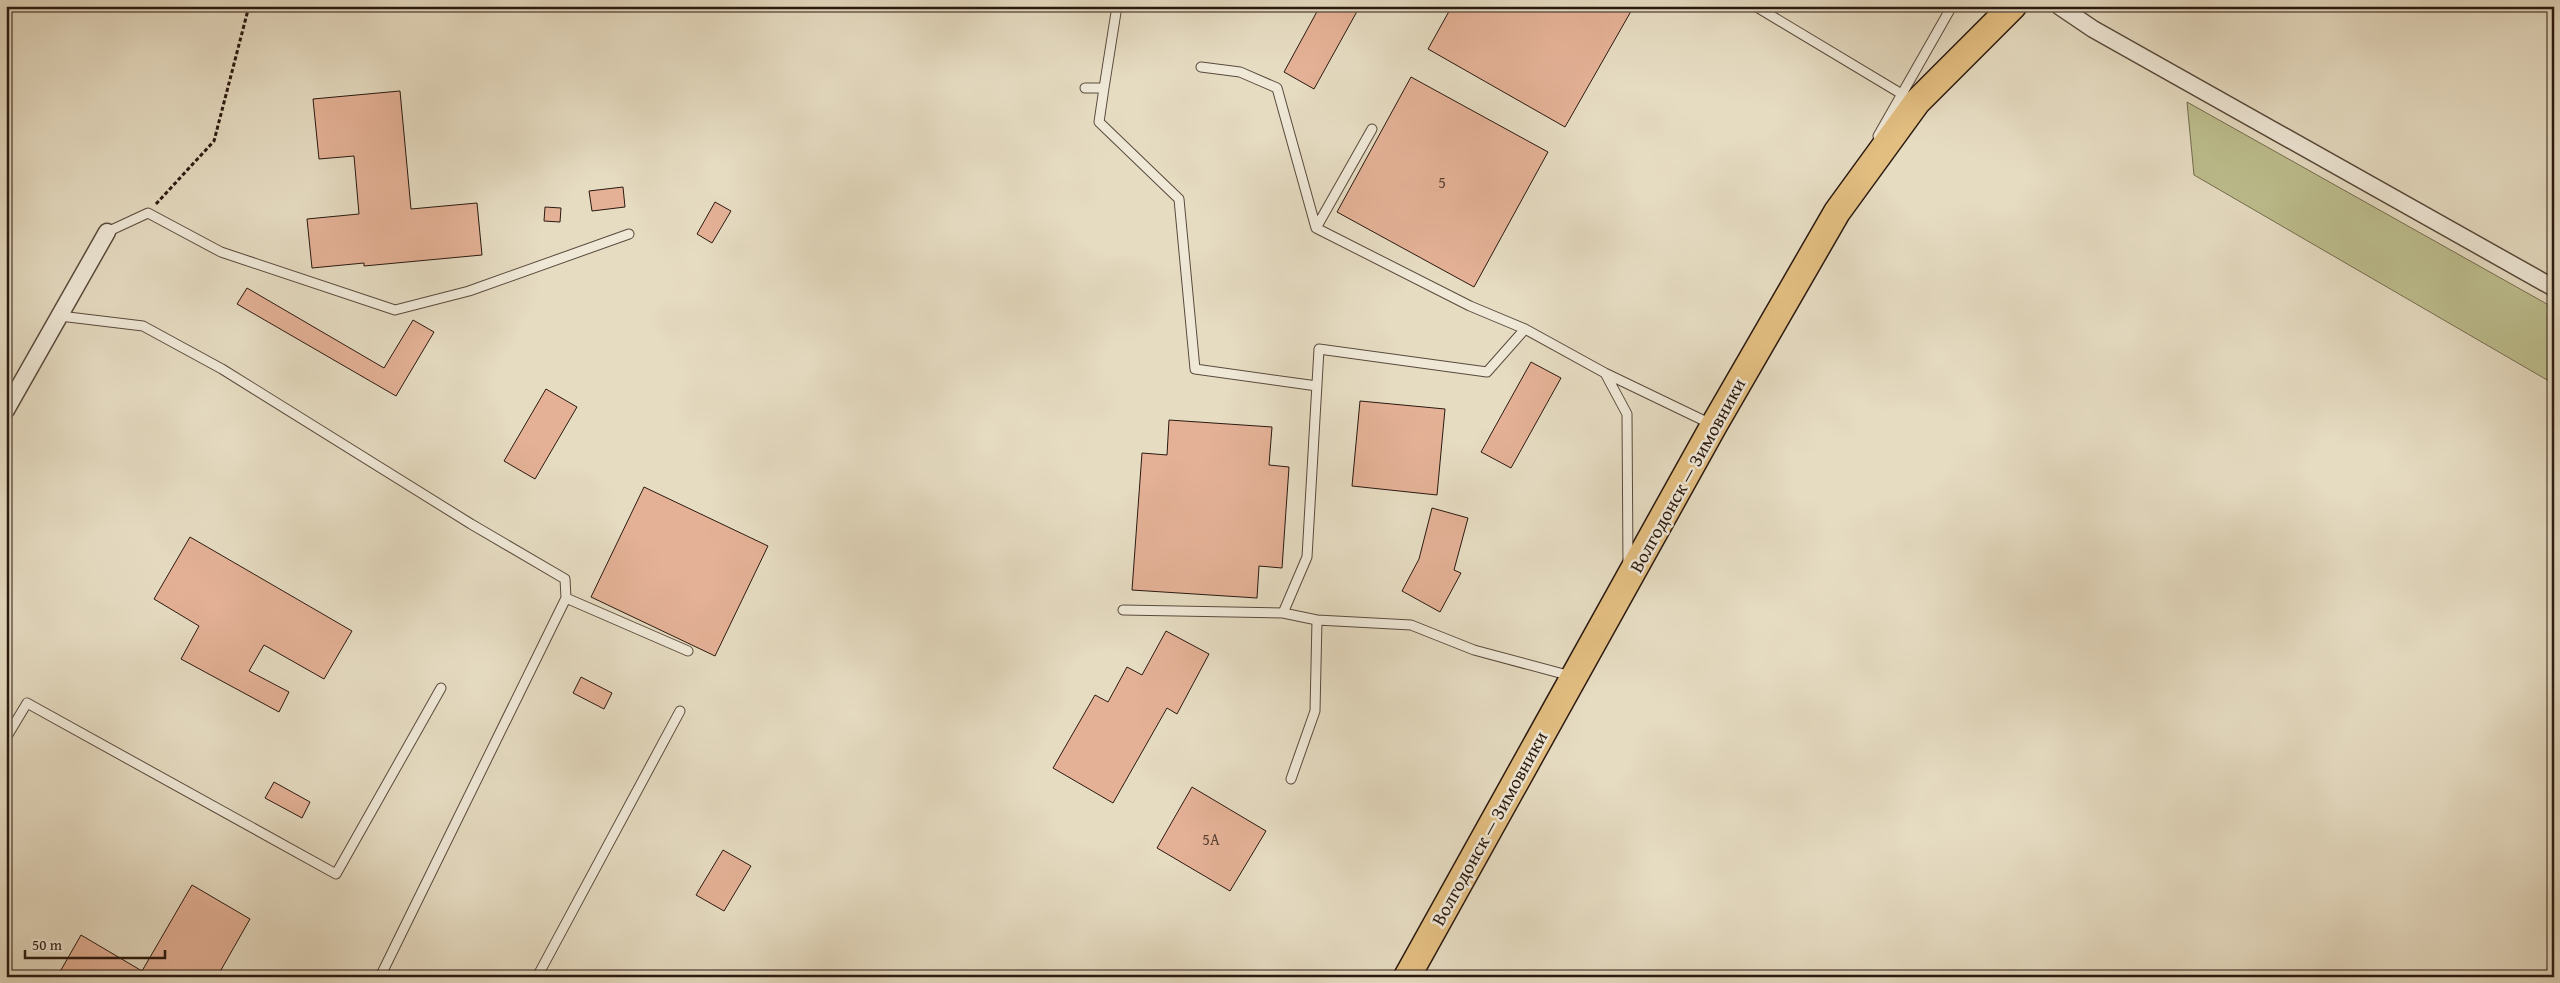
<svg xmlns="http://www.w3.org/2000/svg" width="2560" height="983" viewBox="0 0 2560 983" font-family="'Gentium Book Plus',serif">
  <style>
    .green { fill: #bdbe8e; stroke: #746c4f }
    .building { fill: #e4b196; stroke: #2a1910 }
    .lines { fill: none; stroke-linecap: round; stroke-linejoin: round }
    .service-casing { stroke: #594a3c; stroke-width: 11 }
    .minor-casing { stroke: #594a3c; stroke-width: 19 }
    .primary-casing { stroke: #2a1910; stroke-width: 29 }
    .path { stroke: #2a1910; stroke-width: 3; stroke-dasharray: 4 2.5; stroke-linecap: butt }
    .service { stroke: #efe8d7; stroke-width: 9 }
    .minor { stroke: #efe8d7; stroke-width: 16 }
    .primary { stroke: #e3be81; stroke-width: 26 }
    .labels { text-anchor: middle; stroke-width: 5; stroke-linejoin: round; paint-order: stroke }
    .number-label { font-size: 16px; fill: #583f32 }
    .street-label { font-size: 19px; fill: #2a1910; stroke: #efe8d7 }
  </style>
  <rect width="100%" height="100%" fill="#e6dcc2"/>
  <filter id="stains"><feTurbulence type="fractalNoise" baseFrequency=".004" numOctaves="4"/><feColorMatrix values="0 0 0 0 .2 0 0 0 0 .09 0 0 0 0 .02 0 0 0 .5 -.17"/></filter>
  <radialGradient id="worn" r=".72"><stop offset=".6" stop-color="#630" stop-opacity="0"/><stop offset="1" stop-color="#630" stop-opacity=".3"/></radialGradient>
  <path class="green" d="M2187,102L2554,308V384L2194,175Z"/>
  <path class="building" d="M1320,6H1360L1314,89L1284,72Z
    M1452,6H1634L1565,127L1428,49Z
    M1411,77L1548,152L1474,287L1337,212Z
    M400,91L411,209L477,203L482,255L364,266V263L312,268L307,219L359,214L354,156L319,159L313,99Z
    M623,187L625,207L592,211L589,191Z
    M715,202L731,211L712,243L697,234Z
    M545,207L561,208L560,222L544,221Z
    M247,288L384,368L413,320L434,332L396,396L237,304Z
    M1531,362L1561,378L1511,468L1481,452Z
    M546,389L577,407L535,479L504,461Z
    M1360,401L1445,409L1437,495L1352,486Z
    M1169,420L1272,427L1269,465L1289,467L1282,568L1259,566L1257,598L1132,590L1142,453L1167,455Z
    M644,487L768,546L715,656L591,597Z
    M1432,508L1468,518L1454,570L1461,573L1440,612L1402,591L1419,559Z
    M190,537L352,631L324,679L264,645L249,671L289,692L279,712L181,659L199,626L154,599Z
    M1166,631L1209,654L1177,714L1167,708L1113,803L1053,768L1095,695L1108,702L1127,667L1142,675Z
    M581,677L612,693L604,709L573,693Z
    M274,782L310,802L302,818L265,798Z
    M1192,787L1266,831L1230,891L1157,848Z
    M723,850L751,866L724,911L696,895Z
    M192,885L250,919L217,977H57L81,935L142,971Z"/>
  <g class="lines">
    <g class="service-casing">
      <path id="service" d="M1755,6L1905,96
        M1201,67L1240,72L1277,88L1316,228
        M1085,88H1104L1117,6
        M1104,88L1099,122L1179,199L1195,369L1317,386
        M1372,129L1316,228L1470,306L1525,329L1605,373L1711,424
        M1878,136L1952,6
        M107,232L148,213L221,252L395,310L469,291L629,234
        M60,316L143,326L222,369L471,524L565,579L566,598L688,651
        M1605,373L1627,414L1628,565
        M1123,610L1283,613L1317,620L1315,711L1291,779
        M1283,613L1307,557L1319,349L1487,372L1525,329
        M1317,620L1411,625L1474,650L1571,676
        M6,738L27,703L336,874L441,688
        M380,977L566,598
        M537,977L680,711"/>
    </g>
    <g class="minor-casing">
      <path id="minor" d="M2059,6L2093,29L2554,288
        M6,410L107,232"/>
    </g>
    <g class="primary-casing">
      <path id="primary" d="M1407,977L1714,425L1837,212L1917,102L2013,6"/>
    </g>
    <path class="path" d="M156,204L214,141L249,6"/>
    <use href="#service" class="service"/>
    <use href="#minor" class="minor"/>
    <use href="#primary" class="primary"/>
  </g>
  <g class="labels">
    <g class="number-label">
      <text x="1442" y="188">5</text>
      <text x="1211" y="845">5А</text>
    </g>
    <g class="street-label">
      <text transform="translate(1687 475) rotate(-61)" y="7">Волгодонск — Зимовники</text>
      <text transform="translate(1489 828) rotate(-61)" y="7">Волгодонск — Зимовники</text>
    </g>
  </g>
  <rect width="2560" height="983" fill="none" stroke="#e6dcc2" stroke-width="25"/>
  <rect x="8" y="8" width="2545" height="968" fill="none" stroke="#2a1910" stroke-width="2.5"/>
  <rect x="12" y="12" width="2535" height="958" fill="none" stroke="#2a1910"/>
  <path d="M25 950v8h140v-8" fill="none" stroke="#2a1910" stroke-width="2.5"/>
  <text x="32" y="950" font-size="15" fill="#2a1910" stroke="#efe8d7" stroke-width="4" paint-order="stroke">50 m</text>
  <rect width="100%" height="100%" filter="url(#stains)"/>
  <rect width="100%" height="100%" fill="url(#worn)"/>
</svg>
